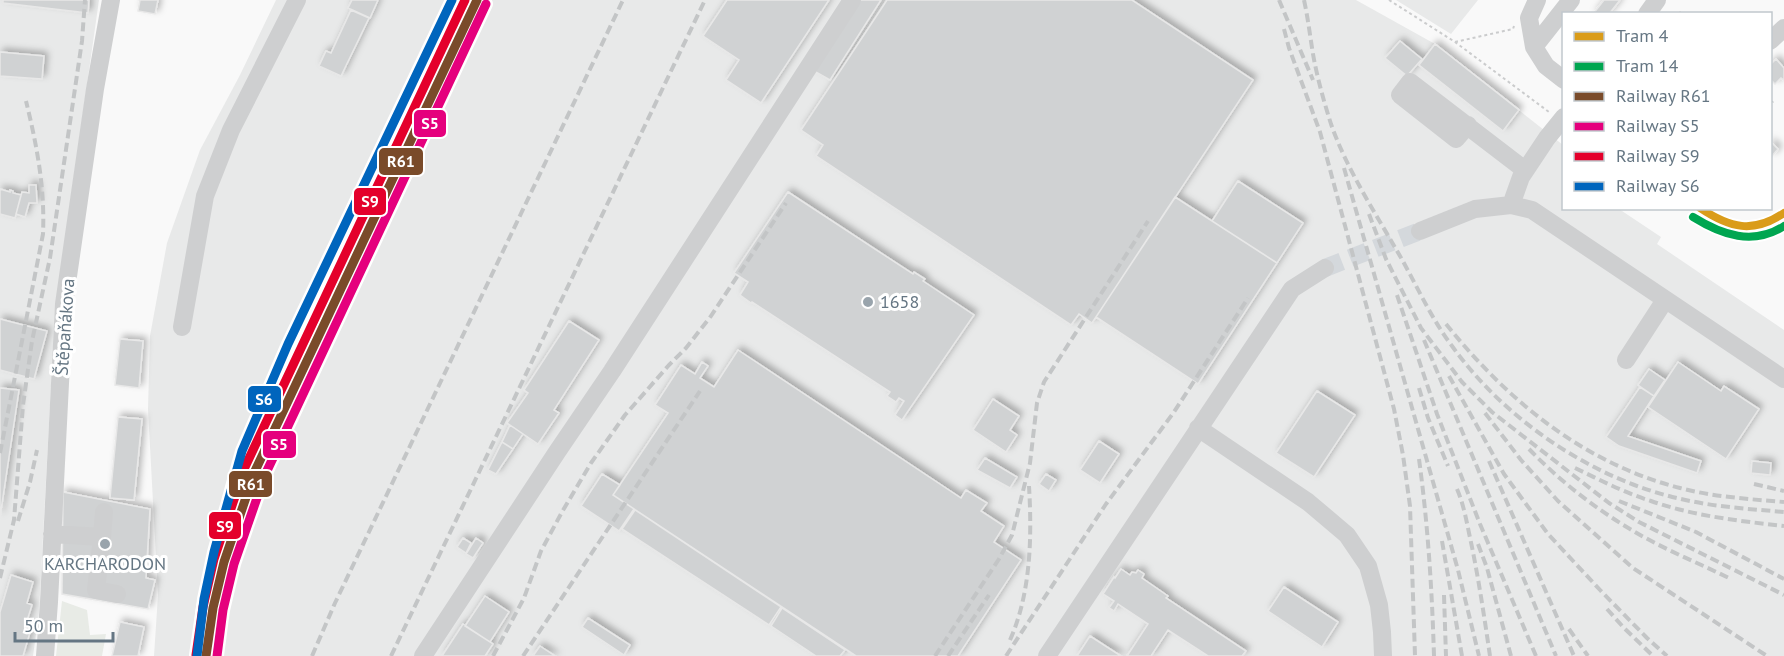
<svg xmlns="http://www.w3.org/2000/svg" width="1784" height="656" viewBox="0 0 1784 656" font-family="'PT Sans',sans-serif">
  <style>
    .built { fill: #e8e9e9 }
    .green { fill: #e8ebe6 }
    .building { fill: #d0d2d3; stroke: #e8e8e8; stroke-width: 1.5; filter: url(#shadow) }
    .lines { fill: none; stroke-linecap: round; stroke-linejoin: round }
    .minor-tunnel { stroke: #d4d8dc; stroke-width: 18; stroke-dasharray: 18 9; stroke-linecap: butt }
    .path { stroke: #cbcccd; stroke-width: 2; stroke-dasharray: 3 3; stroke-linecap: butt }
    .minor { stroke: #cecfd0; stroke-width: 18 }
    .tram { stroke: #c3c5c6; stroke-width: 1.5 }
    .rail { stroke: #c3c5c6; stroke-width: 4; stroke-dasharray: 9 4.5; stroke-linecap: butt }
    .rail-1-casing { stroke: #fff; stroke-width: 14 }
    .rail-2-casing { stroke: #fff; stroke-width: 14 }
    .rail-3-casing { stroke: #fff; stroke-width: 14 }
    .rail-4-casing { stroke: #fff; stroke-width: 14 }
    .rail-1 { stroke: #7a4b2a; stroke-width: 9 }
    .rail-2 { stroke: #e5007d; stroke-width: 9 }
    .rail-3 { stroke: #e4002b; stroke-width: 9 }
    .rail-4 { stroke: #0065bd; stroke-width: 9 }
    .tram-1-casing { stroke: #fff; stroke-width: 12 }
    .tram-2-casing { stroke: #fff; stroke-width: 12 }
    .tram-1 { stroke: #da9c1a; stroke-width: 8 }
    .tram-2 { stroke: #00a651; stroke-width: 8 }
    .poi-dot { fill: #99a4ac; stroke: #fff; stroke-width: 2 }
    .labels { text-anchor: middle; stroke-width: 6; stroke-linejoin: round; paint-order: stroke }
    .poi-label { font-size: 18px; fill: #657683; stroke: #fff; text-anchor: start }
    .street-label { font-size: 18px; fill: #657683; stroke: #fff }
    .line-badge { stroke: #fff; stroke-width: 2 }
    .badge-label { font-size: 16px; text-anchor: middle; font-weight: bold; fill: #fff }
  </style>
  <defs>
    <filter id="shadow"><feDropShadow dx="3.5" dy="-3.5" stdDeviation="3" flood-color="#0004"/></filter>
  </defs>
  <rect width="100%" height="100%" fill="#f9f9f9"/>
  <path class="built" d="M0,0H99L55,309L39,613L33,656H0Z
    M276,0H1356L1435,44L1563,145L1564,208L1619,209L1661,237L1657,244L1784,330V656H154L158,595L148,409L150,336L167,243L200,150L240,75Z
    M1396,0H1478L1451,34Z"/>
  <path class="green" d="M62,601L87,610L90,635L106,634L102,656H56Z"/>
  <path class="building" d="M3,0H89L88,13L3,3Z
    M140,0H158L155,14L138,11Z
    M352,0H378L370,18L348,8Z
    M727,0H829L761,103L726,80L739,60L703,36Z
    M859,0H881L830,80L814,71Z
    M887,0H1132L1253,80L1092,323L1079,314L1071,325L816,156L823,145L801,130Z
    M1604,0H1620L1609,14H1593Z
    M351,10L369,18L341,76L319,66L326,51L331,53Z
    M1400,41L1422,59L1407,76L1385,58Z
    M1435,44L1519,110L1503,131L1419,65Z
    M0,52L44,56L42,79L0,76Z
    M1776,59L1784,68V80L1781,78L1775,84L1770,79V65Z
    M1771,142L1778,149L1772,156L1770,155Z
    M1238,181L1303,223L1277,263L1212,221Z
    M29,185H36L37,203H29L25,217L16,214L22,192L29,193Z
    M0,189L10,192V190L13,191V193L21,195L15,218L0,214Z
    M788,192L913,274L914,272L925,279L923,281L974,315L902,420L895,415L904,401L899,398L896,402L887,396L890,392L752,302L751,303L740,295L748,282L734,273Z
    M1175,197L1277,263L1198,384L1096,317Z
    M0,319L47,331L34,379L0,370Z
    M569,321L599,340L554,410L559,413L538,444L507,423L528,393L524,390Z
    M120,339L143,341L139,388L115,385Z
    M738,350L961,498L966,490L987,503L981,511L1004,526L994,542L1021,560L958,656H856L613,495L668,413L655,405L681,365L695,374L702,362L708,366L700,378L714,387Z
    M1678,362L1721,391L1724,386L1759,409L1726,459L1648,407Z
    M1649,369L1665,380L1654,396L1638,385Z
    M1640,387L1654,396L1628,436L1701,461L1697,473L1619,446L1606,437Z
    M0,388L19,390L0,517Z
    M1317,391L1355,415L1314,477L1276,453Z
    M993,399L1019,416L1010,430L1017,435L1006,452L973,430Z
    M118,417L142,419L134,500L110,498Z
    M510,425L523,434L513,449L502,442Z
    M1099,441L1119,454L1100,483L1080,470Z
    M502,442L513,449L496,474L488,470Z
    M985,458L1017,477L1010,488L977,470Z
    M1752,461L1771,463L1770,475L1751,473Z
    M602,474L620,485L613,495L634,509L619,531L581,506Z
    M1046,474L1056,480L1049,491L1039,484Z
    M63,492L150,509L146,578L155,580L148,609L62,594Z
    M635,510L781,607L769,625L622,529Z
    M463,538L471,543L466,553L457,547Z
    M476,538L483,543L473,558L466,554Z
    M1121,569L1130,575L1132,572L1136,573L1138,570L1144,574L1142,578L1168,596L1166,598L1246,651L1242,656H1208L1168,630L1151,656H1127L1148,624L1118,604L1114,611L1109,608L1114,601L1103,594L1114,577L1115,578Z
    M11,575L33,582L27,603L32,605L25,627L31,629L23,656H0V612Z
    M1284,587L1338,622L1322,647L1268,611Z
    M485,596L509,612L490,642L465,626Z
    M782,608L845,650L840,656H816L771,626Z
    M588,618L630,645L624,655L582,627Z
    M120,622L144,627L138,656H112Z
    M463,624L493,644L485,656H442Z
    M1090,636L1121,656H1077Z
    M540,646L555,656H533Z"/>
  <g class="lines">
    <path class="minor-tunnel" d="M1325,268L1420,231"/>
    <path class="path" d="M1389,0L1455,42L1549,112
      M1455,42L1513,29L1514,26"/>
    <path class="minor" d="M1537,0L1529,18L1534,47L1546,66L1564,80
      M1647,14L1657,0
      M1770,41L1784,28
      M1534,47L1571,0
      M1468,125L1456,139L1400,95L1410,82L1525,170
      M1511,205L1521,177L1547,138L1564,117
      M1420,231L1475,209L1511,205L1532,210L1784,379
      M182,327L205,196L231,130L297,0
      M1626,360L1665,300
      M1198,428L1308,502L1347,535L1368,566L1379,605L1382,632L1383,656
      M52,534L102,537L96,590L117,594
      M102,537L104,512
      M45,656L49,602L64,304L95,89L111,0
      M423,656L557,452L612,371L852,0
      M1047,656L1292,289L1325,268"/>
    <path class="tram" d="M1679,14L1680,12
      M1770,100L1773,102"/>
    <path class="rail" d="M1279,0L1313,80
      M1304,0C1308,18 1310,36 1313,54C1317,77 1324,102 1331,124C1347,170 1376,214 1400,256C1417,286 1431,318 1452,346C1505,420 1592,479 1681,499C1715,507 1750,509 1784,512
      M1284,29L1289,48L1320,132L1394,409L1403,455L1410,506L1415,656
      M1344,168L1458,570L1479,656
      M1369,214L1386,259L1421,328L1462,382L1492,412L1609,503L1639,522L1784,595
      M1397,295L1437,414L1480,524L1536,656
      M1446,324C1508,401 1583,463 1680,488C1714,497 1749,499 1784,502
      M1424,340L1556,656
      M1449,376L1504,474L1548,534L1601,591L1647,638L1667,656
      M1419,388L1428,418L1448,466
      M1485,413L1521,460L1558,501L1633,568L1767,656
      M1529,449C1559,480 1593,507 1630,529C1661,548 1696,562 1729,578
      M0,453L43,234C45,188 37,146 26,101
      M1419,459C1428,525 1432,590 1434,656
      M1489,461L1574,656
      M1575,468C1600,480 1625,493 1651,501C1694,516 1739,521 1784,526
      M1754,484L1784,491
      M1457,489C1463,503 1466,518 1469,533C1478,574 1484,615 1490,656
      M1619,501L1696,532L1784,579
      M18,521L30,482L37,450
      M1442,541L1462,656
      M1478,544L1487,568L1511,656
      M0,578L14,520L23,405L32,341L50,258L82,41L85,0
      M1444,595L1446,656
      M1607,609L1624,628L1653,656
      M1569,629L1588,656
      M1010,640C1031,593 1032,536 1029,486
      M312,656L335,603L623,0
      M391,656L705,0
      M493,656L524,598L541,551L562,512L591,463L625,415L669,365L686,348L711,316L786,203
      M523,656L700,391
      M935,656L999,559L1012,535L1030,463L1037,403L1044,382L1148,221
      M948,656L989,595
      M1006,656L1106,504L1174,412L1248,298"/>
    <g class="rail-1-casing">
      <path id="rail-1" d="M206,656L213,608L224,562L255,471L477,0"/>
    </g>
    <g class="rail-2-casing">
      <path id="rail-2" d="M217,656L223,610L234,564L265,475L486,4"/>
    </g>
    <g class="rail-3-casing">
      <path id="rail-3" d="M196,655L203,607L214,559L245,467L465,0"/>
    </g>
    <g class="rail-4-casing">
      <path id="rail-4" d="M197,656L204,599L214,552L242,451L288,344L452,0"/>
    </g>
    <use href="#rail-1" class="rail-1"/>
    <use href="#rail-2" class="rail-2"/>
    <use href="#rail-3" class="rail-3"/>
    <use href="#rail-4" class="rail-4"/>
    <g class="tram-1-casing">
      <path id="tram-1" d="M1700,208C1730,228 1753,234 1784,213"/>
    </g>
    <g class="tram-2-casing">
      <path id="tram-2" d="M1693,217C1722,235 1753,246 1784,226"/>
    </g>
    <use href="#tram-1" class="tram-1"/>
    <use href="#tram-2" class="tram-2"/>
  </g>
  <g class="poi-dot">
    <circle cx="868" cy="302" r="6"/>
    <circle cx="105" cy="544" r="6"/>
  </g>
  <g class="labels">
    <g class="poi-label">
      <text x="880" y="308">1658</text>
      <text x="105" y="570" text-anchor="middle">KARCHARODON</text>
    </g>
    <g class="street-label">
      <text transform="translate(65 327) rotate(-86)" y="6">Štěpaňákova</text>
    </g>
  </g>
  <g class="line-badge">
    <rect x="413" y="109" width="34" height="29" rx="6" fill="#e5007d"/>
    <rect x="378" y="147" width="46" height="29" rx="6" fill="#7a4b2a"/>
    <rect x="353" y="187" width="34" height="29" rx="6" fill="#e4002b"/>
    <rect x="247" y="385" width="35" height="28" rx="6" fill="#0065bd"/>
    <rect x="262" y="430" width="35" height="29" rx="6" fill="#e5007d"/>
    <rect x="228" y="470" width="45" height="28" rx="6" fill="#7a4b2a"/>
    <rect x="208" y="511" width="34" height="29" rx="6" fill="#e4002b"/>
  </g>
  <g class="badge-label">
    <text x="430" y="129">S5</text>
    <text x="401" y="167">R61</text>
    <text x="370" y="207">S9</text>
    <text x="264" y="405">S6</text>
    <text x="279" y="450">S5</text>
    <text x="251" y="490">R61</text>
    <text x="225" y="532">S9</text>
  </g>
  <rect x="1562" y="12" width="210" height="198" fill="#ffffff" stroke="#c1c8cd" stroke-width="1.5"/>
  <rect x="1574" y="32" width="30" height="9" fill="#da9c1a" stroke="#c1c8cd" stroke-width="1.5"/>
  <text x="1616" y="42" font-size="18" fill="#657683">Tram 4</text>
  <rect x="1574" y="62" width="30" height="9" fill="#00a651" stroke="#c1c8cd" stroke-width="1.5"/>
  <text x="1616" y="72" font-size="18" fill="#657683">Tram 14</text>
  <rect x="1574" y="92" width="30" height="9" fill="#7a4b2a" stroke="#c1c8cd" stroke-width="1.5"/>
  <text x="1616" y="102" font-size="18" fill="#657683">Railway R61</text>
  <rect x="1574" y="122" width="30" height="9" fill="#e5007d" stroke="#c1c8cd" stroke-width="1.5"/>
  <text x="1616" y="132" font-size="18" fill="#657683">Railway S5</text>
  <rect x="1574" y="152" width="30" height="9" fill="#e4002b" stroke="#c1c8cd" stroke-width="1.5"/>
  <text x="1616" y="162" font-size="18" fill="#657683">Railway S9</text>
  <rect x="1574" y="182" width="30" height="9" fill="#0065bd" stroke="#c1c8cd" stroke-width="1.5"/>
  <text x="1616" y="192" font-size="18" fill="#657683">Railway S6</text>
  <path d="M15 632v9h98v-9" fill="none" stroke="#657683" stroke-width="3"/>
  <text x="24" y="632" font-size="18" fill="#657683" stroke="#ffffff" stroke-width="4.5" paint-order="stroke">50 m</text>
</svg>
